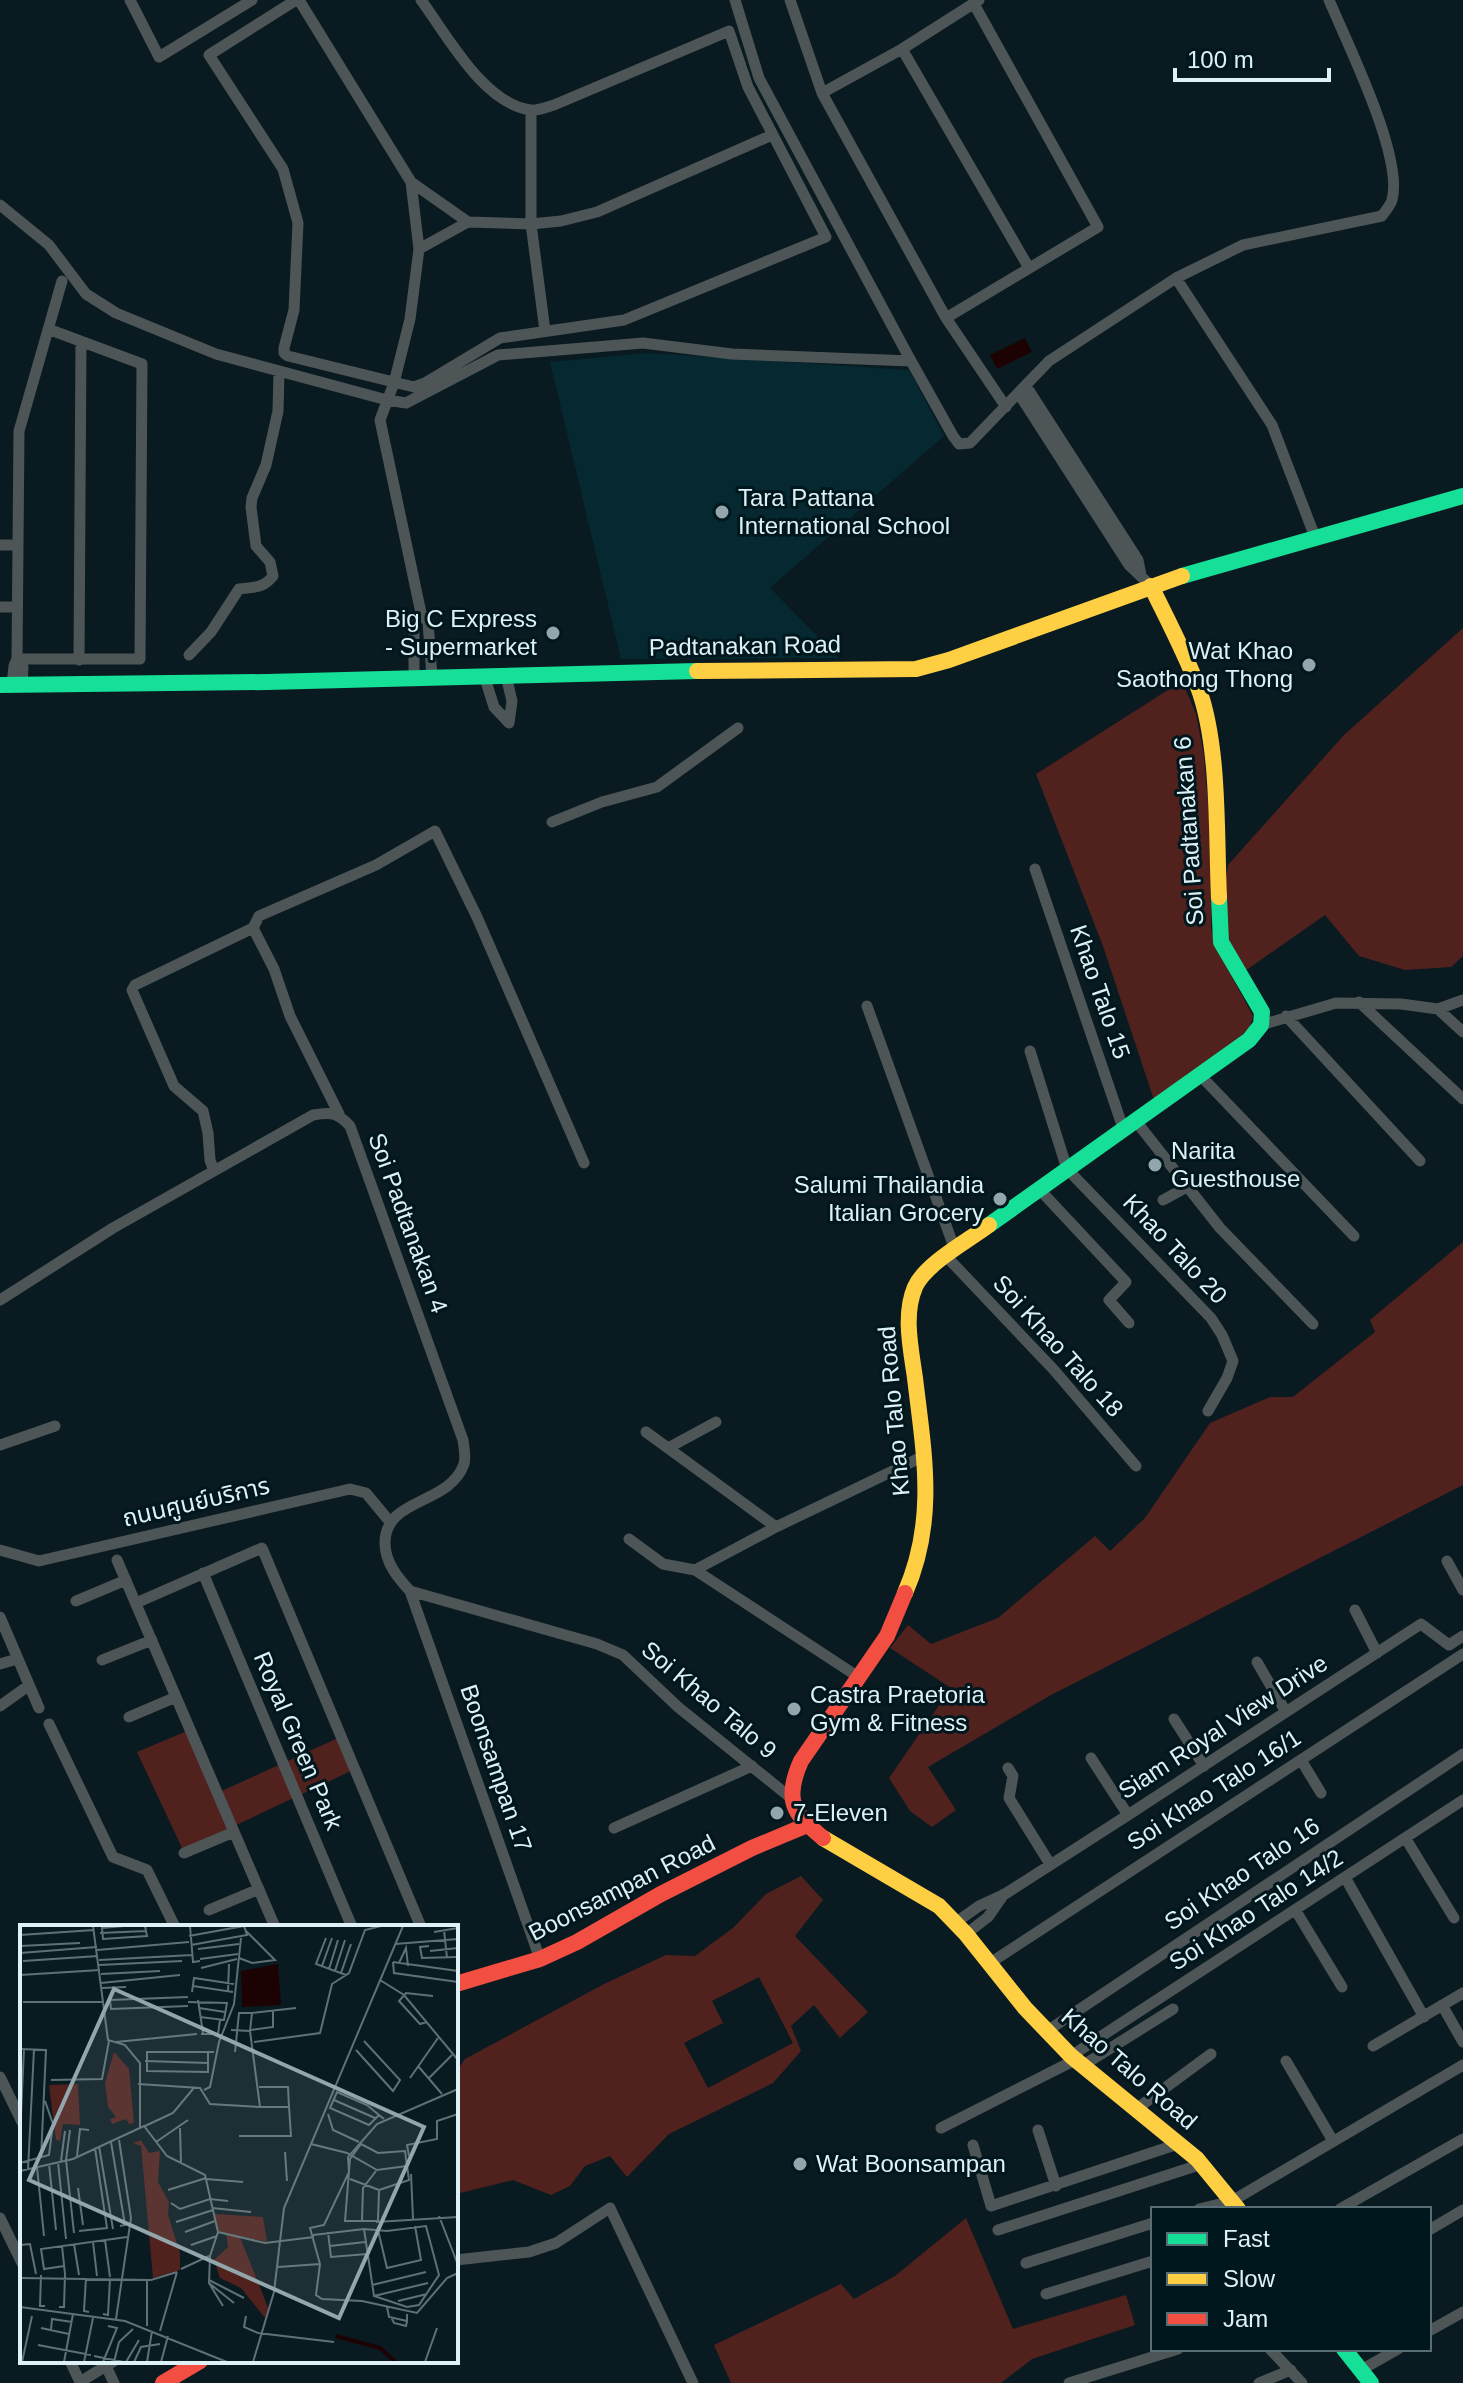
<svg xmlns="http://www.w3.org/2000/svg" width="1463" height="2383" viewBox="0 0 1463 2383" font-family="Helvetica,'Noto Sans Thai',sans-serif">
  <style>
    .built { fill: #062830 }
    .green { fill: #51211e; fill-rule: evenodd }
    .water { fill: #1d0204 }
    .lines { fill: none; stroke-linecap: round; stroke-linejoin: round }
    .street { stroke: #4e5557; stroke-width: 11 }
    .fast { stroke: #16e098; stroke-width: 16 }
    .slow { stroke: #ffcf43; stroke-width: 16 }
    .jam { stroke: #f24e42; stroke-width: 16 }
    .poi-dot { fill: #93a6ab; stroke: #00171d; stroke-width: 3 }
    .labels { text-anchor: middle; stroke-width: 6; stroke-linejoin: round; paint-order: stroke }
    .poi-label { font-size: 24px; fill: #def1f6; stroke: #00171d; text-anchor: start }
    .street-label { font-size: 24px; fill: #def1f6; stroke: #00171d }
    .inset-river { fill: none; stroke: #1d0204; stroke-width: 4 }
    .inset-road { fill: none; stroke: #5e7176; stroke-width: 2 }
    .view { fill: #93a6ab; fill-opacity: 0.15; stroke: #93a6ab; stroke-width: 4 }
    .inset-edge { fill: none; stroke: #def1f6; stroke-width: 4 }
  </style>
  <rect width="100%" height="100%" fill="#091b20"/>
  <path class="built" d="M647,353L909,370L944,436L770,588L839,658L621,659L550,362Z"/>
  <path class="green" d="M1463,628V956L1451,967L1405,970L1359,956L1325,915L1245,971L1227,937L1224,895L1228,865L1344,735Z
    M1182,681L1196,714L1204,756L1213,861L1211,928L1219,953L1253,1016L1250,1027L1234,1043L1154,1100L1103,946L1036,774Z
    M1463,1242V1485L1051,1695L928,1767L956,1810L932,1827L910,1811L889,1778L951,1688L890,1648L908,1625L931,1644L998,1618L1095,1536L1110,1551L1145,1518L1210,1423L1270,1397H1293L1375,1332L1370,1320Z
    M187,1731L215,1794L338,1738L351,1771L183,1850L137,1752Z
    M801,1876L823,1900L795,1936L868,2012L840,2038L814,2005L791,2026L801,2051L773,2083L669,2134L627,2177L610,2156L585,2166L570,2186L551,2195L513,2180L456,2194V2072L465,2059L604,1984L666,1955L695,1956L733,1928L766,1894ZM759,1977L793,2043L708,2088L684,2043L723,2023L712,2001Z
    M966,2218L1013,2329L1126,2295L1135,2325L1032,2359L1001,2383H731L714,2345L841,2284L854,2299L895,2276Z"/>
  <path class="water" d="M1025,338L1032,352L997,369L990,355Z"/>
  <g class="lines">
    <path class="street" d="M130,0L159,57L252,0
      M296,0L209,55L283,169L298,223L294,310L284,348V353L288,356L414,387L425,383L500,338L624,320L826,237L748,87L729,31L554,105C547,107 537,111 530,110C483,103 447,35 421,0
      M299,0L411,182L419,249L410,319L394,383L380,420L421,613L428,622L432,677
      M735,0L759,78L911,361
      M790,0L822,93L946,318L1006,407
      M902,49L1029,268
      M822,93L902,49L979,0
      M531,110V224L545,331
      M411,182L468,222L531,224L561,221L597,212L772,135
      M0,205L49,245L86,294L116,313L216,354L387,400L406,403L498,355L643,343L732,354L911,361L953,436L959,444L970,443L1049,361L1176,278L1243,245L1382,216C1385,211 1391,205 1392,200C1404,157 1347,43 1329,0
      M419,249L468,222
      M1176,278L1272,425L1315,537
      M946,318L1098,227L974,4
      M48,329L142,364L140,659H17L19,431L62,281
      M1026,386L1138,560L1141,575
      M1019,394L1129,565L1151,586
      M0,545H17
      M0,607H17
      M189,655L211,632L239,589C253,587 263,589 273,576L270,562L256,546L251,507L252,498L266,465L278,411L279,373
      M79,660L81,341
      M484,675L494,707L509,723
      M506,676L512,701L509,723
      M414,678V623L421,613
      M12,685L14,666L17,659L23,667L22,685
      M552,822L602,802L657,787L738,728
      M1035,869L1123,1128
      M1359,1002L1463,1099
      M867,1006L955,1250
      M1438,1009L1463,1032
      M1286,1016L1420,1161
      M1261,1025L1336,1003L1401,1004L1438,1009L1463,1000
      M1030,1051L1067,1169L1211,1318L1222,1335L1233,1361L1227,1378L1208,1411
      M1199,1074L1354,1236
      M339,1114L290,1016L274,969L253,928L259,916L376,865L435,831L477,917L584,1163
      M1135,1120L1220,1228L1313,1324
      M214,1171L210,1160L208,1133L203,1111L174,1086L132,990L135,985L253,928
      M1040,1190L1126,1282L1109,1300L1129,1323
      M1163,1200L1187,1187
      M946,1256L1054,1370L1136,1466
      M0,1300L113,1228L313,1115C331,1112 337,1112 350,1126L463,1440C464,1447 466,1458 464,1464C449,1506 385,1497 385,1543C385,1562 397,1577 410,1591L540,1959
      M646,1432L776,1527
      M0,1445L55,1426
      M668,1448L716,1422
      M629,1539L663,1564L695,1570L776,1527L924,1456
      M0,1550L39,1561L350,1489L366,1493L390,1522
      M117,1560L275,1927
      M1447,1561L1463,1590
      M695,1570L860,1678
      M203,1573L352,1927
      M410,1591L597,1644L623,1655L678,1707L791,1798
      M76,1601L126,1580
      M136,1603L262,1548L421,1927
      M1355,1610L1377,1653
      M0,1617L39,1708
      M102,1660L152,1640
      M1257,1662L1286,1712
      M0,1664L17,1659
      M0,1706L28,1686
      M129,1717L176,1697
      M1174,1719L1204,1766
      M49,1724L113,1857L147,1870L175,1927
      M1091,1758L1128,1815
      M1301,1760L1321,1793
      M1008,1768L1013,1776L1009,1798L1050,1864
      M614,1828L752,1766
      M1406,1839L1454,1918
      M184,1853L234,1832
      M1346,1879L1424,2017
      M209,1910L259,1889
      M1296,1911L1342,1987
      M955,1923L979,1906L1005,1894L1128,1815L1421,1624L1449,1645L1463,1636
      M966,1934L988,1917L1004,1894
      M990,1963L1463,1654
      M1442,2005L1463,2042
      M1047,2031L1463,1754
      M1373,2046L1463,1993
      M1071,2056L1463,1800
      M1286,2061L1333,2141
      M1082,2066L1173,2009
      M0,2077L22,2122
      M1135,2110L1211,2054
      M941,2128L1075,2060
      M1038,2130L1056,2186
      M973,2145L991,2206L1178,2144
      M1199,2209L1232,2201L1463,2065
      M1340,2209L1463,2139
      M0,2218L22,2263
      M998,2230L1202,2164
      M1429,2230L1463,2210
      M456,2260L529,2252L556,2243L610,2208L693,2383
      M1026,2263L1153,2223
      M1046,2294L1153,2261
      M1429,2331L1463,2312
      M1270,2349L1302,2383
      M70,2361L80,2382L114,2361
      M106,2366L114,2383
      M1361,2370L1398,2349
      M1069,2383L1178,2349
      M1259,2383L1291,2370"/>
    <path class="fast" d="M1182,576L1463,496
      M0,685L267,682L697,671
      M989,1225L1249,1040L1261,1025L1262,1012L1221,942L1219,897
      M1344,2349L1371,2383"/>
    <path class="slow" d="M1151,586C1167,619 1185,653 1198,687C1220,746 1216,834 1219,897
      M697,671L916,669L949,660L1182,576
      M905,1593C937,1520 924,1454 915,1378C911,1349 903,1315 915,1287C926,1263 968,1241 989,1225
      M823,1838L939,1906L966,1934L1025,2008L1071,2056L1197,2159L1238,2209"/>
    <path class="jam" d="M823,1838C792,1813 784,1799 801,1761L887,1636L905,1593
      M456,1984L540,1959L577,1942L661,1894L752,1848L807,1825
      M163,2383L200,2361"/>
  </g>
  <g class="poi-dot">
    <circle cx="722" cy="512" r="8"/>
    <circle cx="553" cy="633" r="8"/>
    <circle cx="1309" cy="665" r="8"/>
    <circle cx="1155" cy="1165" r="8"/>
    <circle cx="1000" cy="1199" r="8"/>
    <circle cx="794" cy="1709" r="8"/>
    <circle cx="777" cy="1813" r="8"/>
    <circle cx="800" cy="2164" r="8"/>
  </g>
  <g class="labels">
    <g class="poi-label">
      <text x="738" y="506">Tara Pattana<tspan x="738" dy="28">International School</tspan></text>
      <text x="537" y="627" text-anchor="end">Big C Express<tspan x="537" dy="28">- Supermarket</tspan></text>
      <text x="1293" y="659" text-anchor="end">Wat Khao<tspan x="1293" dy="28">Saothong Thong</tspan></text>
      <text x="1171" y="1159">Narita<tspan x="1171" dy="28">Guesthouse</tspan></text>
      <text x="984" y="1193" text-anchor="end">Salumi Thailandia<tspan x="984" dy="28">Italian Grocery</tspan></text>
      <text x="810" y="1703">Castra Praetoria<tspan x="810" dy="28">Gym &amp; Fitness</tspan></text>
      <text x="793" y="1821">7-Eleven</text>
      <text x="816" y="2172">Wat Boonsampan</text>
    </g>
    <g class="street-label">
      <text transform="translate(745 646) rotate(-1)" y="8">Padtanakan Road</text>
      <text transform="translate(1189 831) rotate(-94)" y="8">Soi Padtanakan 6</text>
      <text transform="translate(1100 992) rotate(71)" y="8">Khao Talo 15</text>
      <text transform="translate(408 1223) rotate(70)" y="8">Soi Padtanakan 4</text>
      <text transform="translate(1175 1249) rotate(47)" y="8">Khao Talo 20</text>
      <text transform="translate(1058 1346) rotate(48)" y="8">Soi Khao Talo 18</text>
      <text transform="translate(894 1411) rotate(-95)" y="8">Khao Talo Road</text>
      <text transform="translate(196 1502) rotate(-13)" y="8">ถนนศูนย์บริการ</text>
      <text transform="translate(709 1700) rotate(40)" y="8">Soi Khao Talo 9</text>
      <text transform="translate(1223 1727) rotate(-33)" y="8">Siam Royal View Drive</text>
      <text transform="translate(298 1741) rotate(67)" y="8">Royal Green Park</text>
      <text transform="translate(496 1768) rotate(71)" y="8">Boonsampan 17</text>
      <text transform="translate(1214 1790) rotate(-33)" y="8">Soi Khao Talo 16/1</text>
      <text transform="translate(1242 1874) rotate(-34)" y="8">Soi Khao Talo 16</text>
      <text transform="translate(622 1888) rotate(-27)" y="8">Boonsampan Road</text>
      <text transform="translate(1256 1910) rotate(-33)" y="8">Soi Khao Talo 14/2</text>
      <text transform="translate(1129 2069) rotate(41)" y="8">Khao Talo Road</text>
    </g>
  </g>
  <g transform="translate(20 1925)">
    <rect width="438" height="438" fill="#091b20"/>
    <path d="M94,127L109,144L114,198L109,199L106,194L92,199L90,194L96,192L88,182L85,158ZM58,159L60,200L43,199L40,216L36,215L29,160ZM121,215L129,228L140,226L138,257L149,277L148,290L160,328V345L133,353L121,221L113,218ZM194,289L243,292L247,317L199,307ZM206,308L220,312L249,385L245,393L221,363L200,353L194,335L208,322Z" fill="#51211e"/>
    <path d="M258,39L261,80L222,82L221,46Z" fill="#1d0204"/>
    <path class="inset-river" d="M316,411L360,423L376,437"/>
    <path class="inset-road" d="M73,1L88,115L105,120L120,138V202M104,1L82,3L83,14L127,11L125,1M170,1L173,37L180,36M424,5L427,33M414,7L438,3M80,8L126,6M0,10L74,5M169,11L224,1L227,10L171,20M306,13L296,39L315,46M325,15L315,46L326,50M375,19L438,14M0,21L60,18M409,21L400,22L402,33L438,32M178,24L219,19M77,25L169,17M410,26L438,23M0,28L77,22M219,33L232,38L255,35L225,5M180,34L218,29M79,35L172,30M3,36L78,31M373,37L374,48L438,57M373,37L438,46M379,38L386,23L388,41M79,40L162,36M302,41L312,13M181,43L217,34M309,44L318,15M321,48L331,19M81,49L140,46M0,50L80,45M360,55L384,70L438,135M81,58L160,50M173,61L213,67M82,63L106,62M208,66L209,39M172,67L174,53L214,59M168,72L90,75L91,84L168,81M178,75L183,108M3,77H84M168,77L207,78L204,95L180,92M179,83L205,87M232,88L276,83M407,97L400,99L379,76L386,68L413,71M231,105L253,102V86M181,109H198L200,95M96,117L177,109M234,117L300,108L312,59L329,48L345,5L361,1M0,124L26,125L21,233M336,125L373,166L380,155L344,116M188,127V147L127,146V127H194M215,127L219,88H232L230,106M125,136L188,138M398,141L422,169M390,153L418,113M409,153L432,130M31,155L82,154L89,116M118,159L180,163L190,179L240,182L230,106L211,105M239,162H268L269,182M438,164L357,199L328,232L329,247L304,300L290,303L300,339L296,370L302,374L342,376L397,388L427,353L438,348M184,165L190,162L199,117L214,79L221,13M314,175L355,193M308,189L313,205L339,217M359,190L349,200L310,183L317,167L347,180L359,190L364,194M125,201L153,188L173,164M160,203L161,238M50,205L46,235L54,308M219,211H271L269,182H241M0,212L4,124M91,217L105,300L100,301M136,217L168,195M291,219L327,228L357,245L387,241M341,219L358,228L385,226L389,255L359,265L358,296H325L330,234ZM79,221L93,304M265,227L267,256M57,231L60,204L69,205M389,231L387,220L417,214V196L438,189M41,236L45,206M38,237L46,314M0,238L29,230L33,199L25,176M29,239L36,305M17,242L24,311M8,245L14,124M0,246L53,234L124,201L147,231L185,250L198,307L190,331L189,358L214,378M391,249L393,294M186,254L223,257M330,254L359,265M58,263L63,300M148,265L186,253M151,278L160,284L190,274L208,276M192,283L231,287M419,291L438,340M342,295L343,263L356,246M156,297L193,285M356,297L438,292M358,305L367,343L401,335L395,301M59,306L87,303L75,223M165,307L195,296M198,307L245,318L294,312M308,307L311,332L347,329M293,310L344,304L367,306L406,301L419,350L399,380L387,382L354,371L344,304M85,315L90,352M73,317L77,351M54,319L59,350M0,320L10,319L16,349M171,320L197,311M310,321L345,317M44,341L24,344L21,324L107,312M258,342L300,339M161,344L189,331M21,350L20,381H25M0,353L131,355L157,347M66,353L64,386L69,387M189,355L224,373M189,358L203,381M352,360L406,347M354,371L408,358M378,376L407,369M0,382L105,396L207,437M39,382H44L45,349L42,321M367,382L369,392L387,396V389M83,389L88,390L90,354M226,391L224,402L238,408L314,417M371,392L374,398L386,401L387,396M96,394L111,293L99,215M127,401V355M21,403L49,409M31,405L32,394L52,397M140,406L157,347M18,420L71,430M74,431L104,437M2,437L12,391M44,437L53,389M64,437L73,393M83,437L97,403L88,401M94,437L99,417L113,404M106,437L119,415M114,437L121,422L140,419M127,437L132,406M141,437L148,411M233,437L254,367L264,283L383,1M405,437L417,403"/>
    <path class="view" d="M94,64L404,202L319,393L9,255Z"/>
    <rect width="438" height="438" class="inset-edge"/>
  </g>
  <rect x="1151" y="2207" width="280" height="144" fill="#00171d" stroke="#596e74" stroke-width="2"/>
  <rect x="1167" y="2233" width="40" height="12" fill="#16e098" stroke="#596e74" stroke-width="2"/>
  <text x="1223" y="2247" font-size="24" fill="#def1f6">Fast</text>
  <rect x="1167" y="2273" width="40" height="12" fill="#ffcf43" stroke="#596e74" stroke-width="2"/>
  <text x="1223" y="2287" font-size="24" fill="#def1f6">Slow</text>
  <rect x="1167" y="2313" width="40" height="12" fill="#f24e42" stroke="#596e74" stroke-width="2"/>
  <text x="1223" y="2327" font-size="24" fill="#def1f6">Jam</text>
  <path d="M1175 68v12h154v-12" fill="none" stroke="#def1f6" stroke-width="4"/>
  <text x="1187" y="68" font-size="24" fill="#def1f6" stroke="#00171d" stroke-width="6" paint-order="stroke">100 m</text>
</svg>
